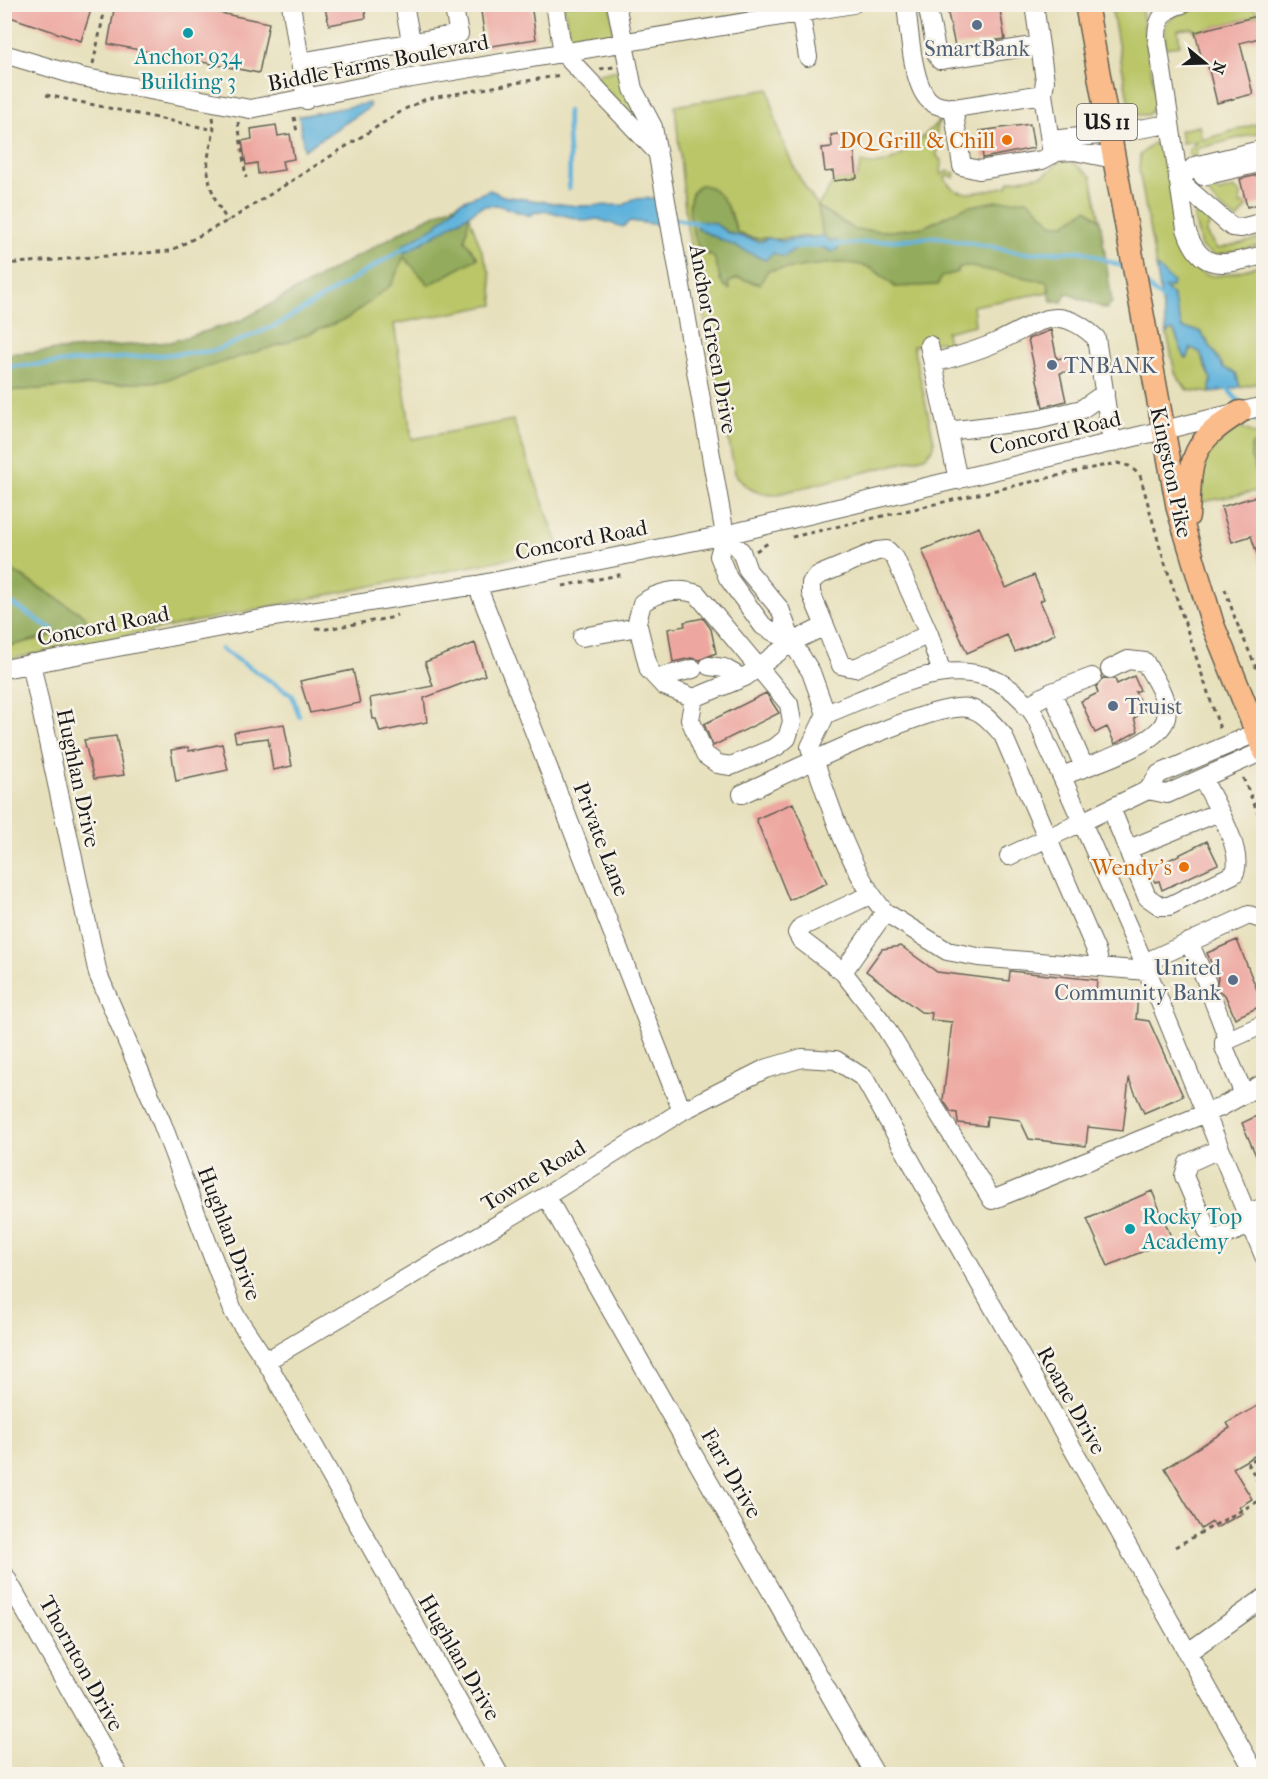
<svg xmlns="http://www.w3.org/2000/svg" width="1268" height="1779" viewBox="0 0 1268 1779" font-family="'IM FELL French Canon',serif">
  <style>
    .green { fill: #bac667; stroke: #6b7142; stroke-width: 1.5 }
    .forest { fill: #93ab5c; stroke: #58643c; stroke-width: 1.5 }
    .water { fill: #60b3dc; stroke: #3e687c; stroke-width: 1.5 }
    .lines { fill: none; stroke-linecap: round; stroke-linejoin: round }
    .stream { stroke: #60b3dc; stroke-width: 4.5 }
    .building { fill: #eda7a0 }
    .minor-casing { stroke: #636154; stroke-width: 20 }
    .major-casing { stroke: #636154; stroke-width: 25 }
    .path { stroke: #636154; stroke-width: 3; stroke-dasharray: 4.5 4.5; stroke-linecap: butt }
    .minor { stroke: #fff; stroke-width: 18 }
    .major { stroke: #f9bc8a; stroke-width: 22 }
    .service-dot { fill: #5c6f8a; stroke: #f7f3e8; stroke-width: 2 }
    .culture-dot { fill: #0f9aa8; stroke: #f7f3e8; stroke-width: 2 }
    .food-dot { fill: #e8710a; stroke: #f7f3e8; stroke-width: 2 }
    .labels { text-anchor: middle; stroke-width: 5; stroke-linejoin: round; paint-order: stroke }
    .shield { fill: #f7f3e8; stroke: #5e5c59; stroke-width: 1.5 }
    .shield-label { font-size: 21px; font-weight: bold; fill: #1c1c1c }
    .service-label { font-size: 22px; fill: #4e5e75; stroke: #f7f3e8; text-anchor: start }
    .culture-label { font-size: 22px; fill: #0d838f; stroke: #f7f3e8 }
    .street-label { font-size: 22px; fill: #1c1c1c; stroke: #f7f3e8 }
    .food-label { font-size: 22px; fill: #c56008; stroke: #f7f3e8; text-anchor: end }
  </style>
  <rect width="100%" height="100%" fill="#f7f3e8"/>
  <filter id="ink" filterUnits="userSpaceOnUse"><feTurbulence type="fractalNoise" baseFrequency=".0167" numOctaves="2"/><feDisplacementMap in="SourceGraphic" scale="12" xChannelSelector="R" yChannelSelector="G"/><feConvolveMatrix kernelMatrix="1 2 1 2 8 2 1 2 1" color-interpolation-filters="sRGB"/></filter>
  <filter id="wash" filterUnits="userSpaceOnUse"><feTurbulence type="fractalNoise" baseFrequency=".008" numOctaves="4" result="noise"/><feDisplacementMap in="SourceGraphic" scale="24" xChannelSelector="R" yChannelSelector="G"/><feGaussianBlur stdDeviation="1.35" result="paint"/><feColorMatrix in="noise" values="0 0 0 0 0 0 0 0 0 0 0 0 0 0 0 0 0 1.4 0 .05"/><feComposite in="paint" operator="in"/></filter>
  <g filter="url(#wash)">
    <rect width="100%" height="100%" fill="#e7e0bc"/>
    <path class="green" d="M564,5H611L613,32L608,36L577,41L568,31Z
      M1111,5H1141L1156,101L1154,108L1147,115H1137V112L1129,105Z
      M1221,5H1250L1261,15L1195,32L1193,28L1178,30L1180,45L1167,48L1165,46V24C1179,9 1202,8 1221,5Z
      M622,69L649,130L590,76Z
      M769,89C776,132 792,171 818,206L834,181L857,178L861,162C891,174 922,139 940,119C934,133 938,142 937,156L942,162L941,175L947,171L955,173L954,178L948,175L945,178C956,203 986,190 1007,186L1009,181L1044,175L1065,158H1073L1074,163L1091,176L1100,220L1087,209L1065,224H1053L1028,200L965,207L924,227L891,231L855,230L819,207L823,236L814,239L810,236C786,238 759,244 737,232L731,212L693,231L700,252L713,255L718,263L720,280L729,289L728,283C735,274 747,281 757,284L768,270C797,270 847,255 872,269C880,273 888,281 895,287L957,272L960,267L966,265L1049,282L1048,292L973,306L975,325L946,332L948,344L945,347L941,341L913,346L934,441V447L925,457L774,495C756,494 744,488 735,473L687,228L675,106Z
      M1263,122V132L1196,149L1197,156L1193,158L1189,155V149L1198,141L1182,143L1180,130L1199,126L1202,140Z
      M1153,143L1164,149L1165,154C1169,177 1176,243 1187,259C1191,266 1197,271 1204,274C1221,280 1247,268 1263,264V382L1240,387L1236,373L1224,368L1205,337L1182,328L1173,296L1164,288L1166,277L1156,266L1139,170L1140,155Z
      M1208,180H1216L1213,190L1220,192L1234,188L1241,194L1240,204H1244L1247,207L1238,220C1224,209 1204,200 1208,180Z
      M1199,210L1211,220L1206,233L1217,249L1263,238V245L1214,256L1201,247L1194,217Z
      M469,216L490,273L494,305L394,324L412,439L513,420L557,541L555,549L5,660L4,647L89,627L85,616L5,566V391L162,381L391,285L404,257L478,258L465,240Z
      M1171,330L1174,331L1185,358H1188L1191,348L1200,352L1211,379L1210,393L1187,390L1175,373L1167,334Z
      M1239,426L1263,438L1251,446C1251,462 1263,475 1263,490L1202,502C1198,465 1199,441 1239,426Z"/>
    <path class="forest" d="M700,185C722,185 732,216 737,232L748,238H768L762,242C742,239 729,234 714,223L698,229L765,259L773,253C778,252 783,254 788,252C802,248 808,241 823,248L830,241L823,236L818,207L855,230L891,231L924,227L965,207L997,201L1028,200L1053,224H1065L1087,209L1100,220L1112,302L1106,309L1066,293L1062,302L1051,301L1048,282L966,266L960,267L957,272L941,277L938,285L895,287C888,281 880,273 872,269C847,255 797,270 768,270L760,284L738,278L728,283L730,289C716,284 720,267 713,256L700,252C693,233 680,197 700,185Z
      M459,203L469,216L465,240L478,258L429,285L404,257L391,285L348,318L285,343L162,381L5,391V354L170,342L240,321L421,221Z
      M1263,438V478L1258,476L1251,458V446Z
      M5,566L85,616L89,626L10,646L5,621Z"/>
    <path class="water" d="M369,103L370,107L304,150L299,116Z
      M490,190L503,196L576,206L624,205L633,199L656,198L661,225L630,221L623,227L597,219L586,221L543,210L540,213L534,212L531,216L497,205L483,206L405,253L401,246L435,227L460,202Z
      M698,221L714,223L728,233L761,242L768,238L781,241L823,236L830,241H838V249L832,252C818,243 799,242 784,257L773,253L765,260L698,229Z
      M1156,266L1173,282L1172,287L1165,288L1173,296L1182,328L1200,331L1224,368L1236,373L1240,387L1210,393L1211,379L1200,352L1191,348L1188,357L1185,358L1174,331L1171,330L1167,334Z"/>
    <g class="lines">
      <path class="stream" d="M568,111C566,137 572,162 569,188
        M675,219L702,224
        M833,245L936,237L1024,253L1082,251L1126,268
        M794,247L825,245
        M1146,285L1165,301
        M4,367L214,351L277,325L406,247
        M1224,385L1241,404
        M1250,414L1264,427
        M4,598L53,630
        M221,649L292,695L299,716"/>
    </g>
    <g id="blocks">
      <path class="building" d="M4,4H93L81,41L4,15Z
        M115,4H175L269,23L259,73L108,44Z
        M324,4H364L366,18L329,25Z
        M480,4H531L536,39L486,47Z
        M979,4H999L1005,39L955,46L947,9Z
        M1261,15L1263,37L1240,43L1253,94L1217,103L1207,62L1202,60L1195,32Z
        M1030,124L1034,148L983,158L980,131Z
        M276,125L278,136L290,134L294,159L282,161L284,170L258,174L257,163L246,165L242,141L252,139L251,129Z
        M844,133L846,150L854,149L857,178L834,181L833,171L825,172L822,148L832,147L831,135Z
        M1263,174V203L1247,207L1240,179Z
        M1051,330L1057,359L1068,357L1070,371L1060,373L1066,401L1043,407L1028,339Z
        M1260,495L1263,506V565L1261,566L1251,536L1232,542L1221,507Z
        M979,527L1006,588L1034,575L1044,599L1040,601L1055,634L1015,652L1007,635L967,653L922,550Z
        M703,618L711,629L716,653L700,660L691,658L673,662L668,629L685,626L684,622Z
        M475,643L485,675L424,698L427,722L380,732L376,719H373L370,698L433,686L425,662Z
        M353,670L360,703L310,713L300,681Z
        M1134,676L1140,690L1135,692L1145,711L1134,718L1138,731L1115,744L1107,727L1095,733L1081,701L1098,693L1096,687L1103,678L1115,679L1117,684Z
        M766,693L779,713L713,746L704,724Z
        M284,724L292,766L273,770L268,738L236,742L234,732Z
        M116,736L124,775L94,779L84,740Z
        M222,744L228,770L176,781L171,750L188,747L189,751Z
        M793,803L827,883L789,900L756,819Z
        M1207,841L1218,864L1162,890L1159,881L1155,882L1150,869Z
        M1237,940L1263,1005L1235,1018L1225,995L1216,989L1218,978L1207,953Z
        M901,946L937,972L1009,981L1010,971L1097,980L1096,991L1138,995L1136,1019L1149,1021L1183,1096L1144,1113L1129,1079L1123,1131L1088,1127L1086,1146L1029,1139L1020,1120L987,1116L986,1126L958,1123L957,1113L951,1112L943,1100L952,1022L931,1020L932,1013L921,1012L866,971L882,949Z
        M1263,1113V1172L1242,1123Z
        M1152,1191L1172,1239L1108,1266L1087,1219Z
        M1263,1403V1451L1233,1468L1252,1499L1239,1507L1243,1513L1216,1528L1212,1522L1201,1529L1165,1468L1230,1428L1227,1423Z"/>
    </g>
  </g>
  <g filter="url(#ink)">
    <use href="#blocks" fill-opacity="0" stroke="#636154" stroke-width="1.5"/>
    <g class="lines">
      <g class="minor-casing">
        <path id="minor" d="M291,4L306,100
          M404,4L411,41
          M555,4L563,53L657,152
          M616,4L633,89L653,127L725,535L719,556L728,578L763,626L792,642
          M799,4L808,57
          M906,4C909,28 912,84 929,100C936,107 945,107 955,108L1043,94
          M927,4L937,55L940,60L1040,45
          M1034,4L1045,81L1043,94L1052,155
          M1183,4C1165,8 1157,19 1157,37L1186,229C1201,275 1225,264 1264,255
          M4,54L81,77L250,109L370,85L853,4
          M300,62L459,34L453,4
          M953,107L962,166L979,170L1042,160L1057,152L1074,151L1114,159
          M1050,140L1109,134L1169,124
          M1203,176L1264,162
          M1178,180L1232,227L1241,228L1264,222
          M1178,180L1195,166L1264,149
          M929,345L958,480
          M933,363C955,357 978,351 999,341C1039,323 1057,301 1096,338L1112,443
          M948,431L1037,420L1082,409L1105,393
          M725,535L741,551L748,571L780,609L792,642L811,672L826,714
          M477,585L682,1111
          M825,626L811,593V583L817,576L877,551L887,550L895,558L929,634
          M582,637L638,627
          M31,663L98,974L162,1123L234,1313L266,1361L499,1774
          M709,666L724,668L742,678
          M4,669L267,618L477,585L725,535L1264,406
          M657,678L693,669
          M1052,692L1084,767
          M694,698L690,719L705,755L718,764L731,766L776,747L787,738L792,722L789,704L697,594C678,587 658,592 642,603L637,622L649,670L664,686L694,698L745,677L792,642L825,626L841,665L855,668L929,634L942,673
          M1026,706L1052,692L1092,677
          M1256,733L1159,774L1148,790L1167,794L1263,751
          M1062,776C1086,766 1160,745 1166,718C1170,700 1153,677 1145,662L1128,660L1110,669
          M1148,790L1082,822C1071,797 1060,772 1048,747C1043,736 1040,723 1033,713C978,635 893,688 826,714L810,747C827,797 850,873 885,912L843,972L882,1022L992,1200L1221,1107L1264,1083
          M742,794C781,776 932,701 968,708C983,711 993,724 1003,735L1097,953L1100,967
          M1111,808L1147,897L1160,906H1169L1234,874C1246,853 1213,800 1203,779
          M1129,849L1219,812
          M1009,856L1082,822L1144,963L1264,1256
          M885,912L947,951L978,957L1147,971
          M1189,942L1207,983
          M1144,963L1249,915L1264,920
          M843,972L801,940L797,933L801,927L870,895
          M1213,1000L1228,1039
          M1244,1094L1224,1047V1042L1264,1024
          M1219,1149L1188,1163L1184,1176L1208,1232L1213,1238H1219L1250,1225
          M546,1196L875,1774
          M1246,1214L1264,1207
          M266,1361L546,1196L682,1111L765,1069L802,1058L836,1060L864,1078L1256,1774
          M4,1574L118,1774
          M1187,1653L1264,1598"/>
      </g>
      <g class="major-casing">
        <path id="major" d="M1086,4L1178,509L1213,625L1264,751
          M1188,516C1191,459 1188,444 1240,412"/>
      </g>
      <path class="path" d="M93,64L106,4
        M600,69L614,67
        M46,95L215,130
        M213,117C216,133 210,143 208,159C206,181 215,203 228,221
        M294,117L297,132
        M238,122L246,178
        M4,264L170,251L233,218L405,109L426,99L561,75
        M792,537L1087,469L1117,463L1129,466L1140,475L1161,551L1221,732
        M756,551L768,543
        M563,586L624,574
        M1225,589L1236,621L1264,686
        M316,628L326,629L390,618L397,615
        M1243,778L1264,827
        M1264,1454L1248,1463L1264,1493
        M1175,1547L1264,1498"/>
      <use href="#minor" class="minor"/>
      <use href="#major" class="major"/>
    </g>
  </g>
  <g class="service-dot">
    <circle cx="977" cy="25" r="6"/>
    <circle cx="1052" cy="365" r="6"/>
    <circle cx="1113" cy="706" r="6"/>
    <circle cx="1233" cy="980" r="6"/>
  </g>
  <g class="culture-dot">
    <circle cx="188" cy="33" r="6"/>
    <circle cx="1130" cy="1229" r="6"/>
  </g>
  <g class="food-dot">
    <circle cx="1007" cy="140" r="6"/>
    <circle cx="1184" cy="867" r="6"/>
  </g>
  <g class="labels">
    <rect class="shield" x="1077" y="104" width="60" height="36" rx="4.5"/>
    <g class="shield-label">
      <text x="1107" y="129">US 11</text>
    </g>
    <g class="service-label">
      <text x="977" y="56" text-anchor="middle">SmartBank</text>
      <text x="1064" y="373">TNBANK</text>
      <text x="1125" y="714">Truist</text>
      <text x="1221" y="975" text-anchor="end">United<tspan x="1221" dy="25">Community Bank</tspan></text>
    </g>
    <g class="culture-label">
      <text x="188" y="64">Anchor 934<tspan x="188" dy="25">Building 3</tspan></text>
      <text x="1142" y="1224" text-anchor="start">Rocky Top<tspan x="1142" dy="25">Academy</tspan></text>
    </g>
    <g class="street-label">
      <text transform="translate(378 62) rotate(-11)" y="8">Biddle Farms Boulevard</text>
      <text transform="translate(714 339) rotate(80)" y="8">Anchor Green Drive</text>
      <text transform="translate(1055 432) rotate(-13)" y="8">Concord Road</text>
      <text transform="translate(1172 472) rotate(78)" y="8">Kingston Pike</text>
      <text transform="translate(581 539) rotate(-11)" y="8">Concord Road</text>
      <text transform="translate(103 625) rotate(-11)" y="8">Concord Road</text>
      <text transform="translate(79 778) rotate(78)" y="8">Hughlan Drive</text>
      <text transform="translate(602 839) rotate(69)" y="8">Private Lane</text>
      <text transform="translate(533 1175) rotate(-31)" y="8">Towne Road</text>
      <text transform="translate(230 1233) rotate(69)" y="8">Hughlan Drive</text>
      <text transform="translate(1072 1400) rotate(61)" y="8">Roane Drive</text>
      <text transform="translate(732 1473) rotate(60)" y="8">Farr Drive</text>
      <text transform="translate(460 1657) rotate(60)" y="8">Hughlan Drive</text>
      <text transform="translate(82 1663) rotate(61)" y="8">Thornton Drive</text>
    </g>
    <g class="food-label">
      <text x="995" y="148">DQ Grill &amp; Chill</text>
      <text x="1172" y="875">Wendy's</text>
    </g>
  </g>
  <rect width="1268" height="1779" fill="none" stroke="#f7f3e8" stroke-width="24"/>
  <g transform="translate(1205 63) rotate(109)" stroke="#f7f3e8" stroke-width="4.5" paint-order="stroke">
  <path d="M0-4.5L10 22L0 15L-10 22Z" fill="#1c1c1c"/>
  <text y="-9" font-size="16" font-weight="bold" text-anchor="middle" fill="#1c1c1c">N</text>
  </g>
</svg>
